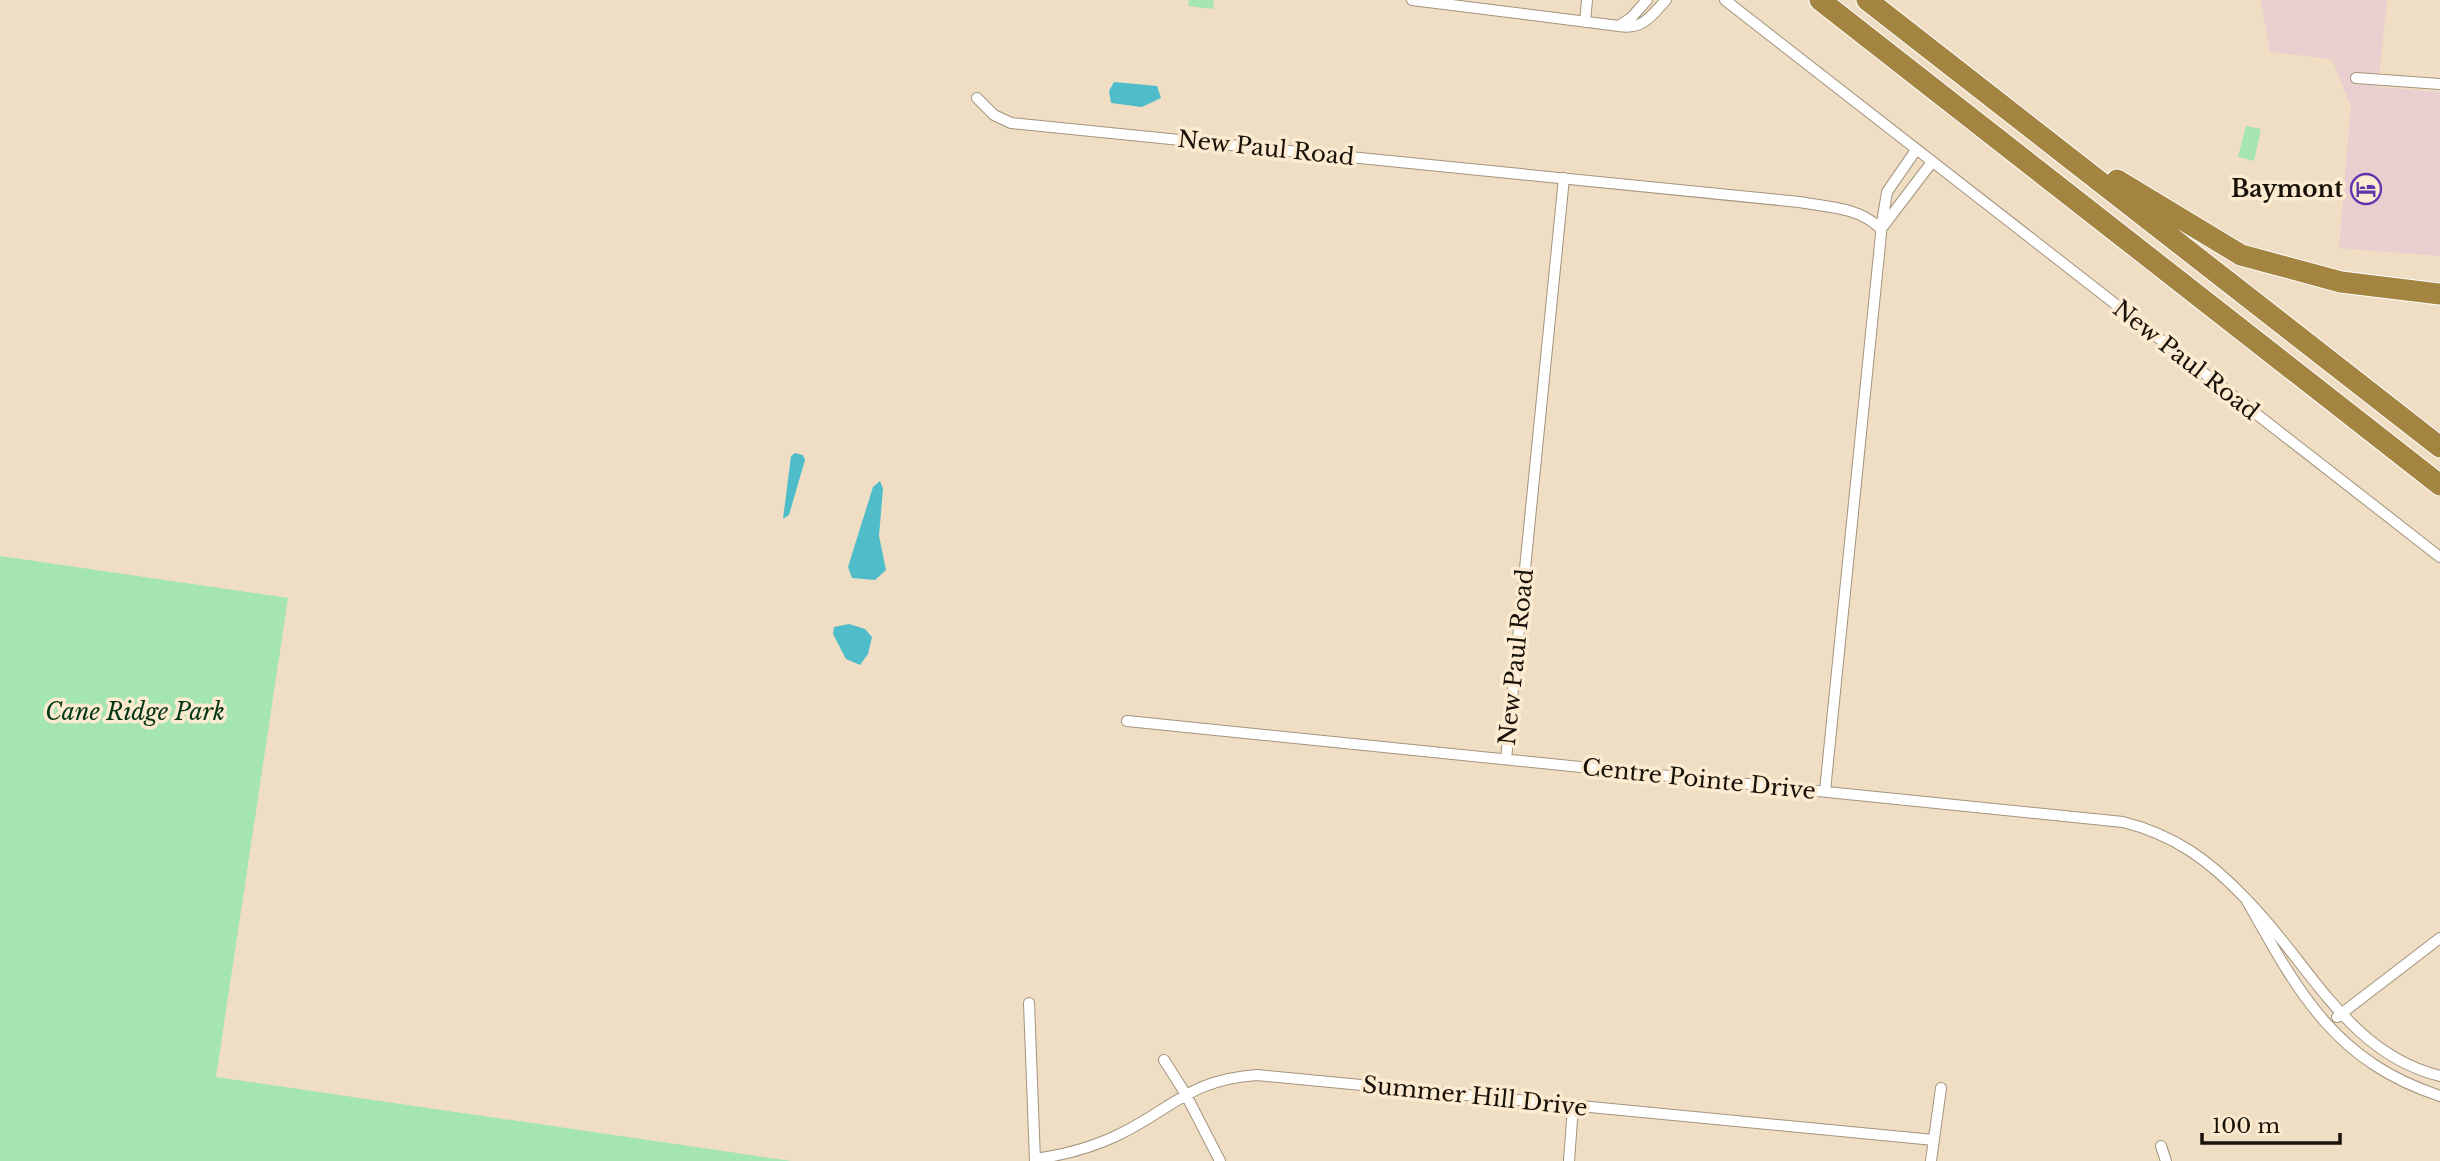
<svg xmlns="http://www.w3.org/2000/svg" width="2440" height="1161" viewBox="0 0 2440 1161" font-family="'Libre Baskerville',serif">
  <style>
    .commercial { fill: #eacfd1 }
    .green { fill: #a4e5b1 }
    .water { fill: #4ebdc9 }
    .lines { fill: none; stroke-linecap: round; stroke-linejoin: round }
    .minor-casing { stroke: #a4947d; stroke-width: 12 }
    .motorway-casing { stroke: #fff; stroke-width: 23 }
    .minor { stroke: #fff; stroke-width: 10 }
    .motorway { stroke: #a48441; stroke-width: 21 }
    .labels { text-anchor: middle; stroke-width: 7; stroke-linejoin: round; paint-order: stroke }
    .street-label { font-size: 23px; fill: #181209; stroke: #fdebd1 }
    .poi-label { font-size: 23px; font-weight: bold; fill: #181209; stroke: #fdebd1; text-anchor: end }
    .park-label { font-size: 23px; font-style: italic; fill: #023615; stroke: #fdebd1 }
  </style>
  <rect width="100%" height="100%" fill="#efddc4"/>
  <path class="commercial" d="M2261,0H2387L2378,87L2440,92V256L2339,248L2351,106L2332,59L2270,52Z"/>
  <path class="green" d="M1189,0H1214L1213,9L1188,6Z
    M2246,126L2261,129L2254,161L2238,157Z
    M0,556L288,598L216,1077L792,1161H0Z"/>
  <path class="water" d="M1114,82L1157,86L1161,98L1142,107L1111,103L1109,91Z
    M795,453L803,455L805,460L789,515L783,519L791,456Z
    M880,481L883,489L879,536L886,570L875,580L852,578L848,567L873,487Z
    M849,624L865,629L872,637L868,654L860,665L846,659L833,634L834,627Z"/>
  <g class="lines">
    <g class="minor-casing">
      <path id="minor" d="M1412,0L1619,26
        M1647,0L1631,18L1619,26C1643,30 1651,16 1666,0
        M1725,0L2440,557
        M1585,22L1587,0
        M2356,78L2440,84
        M977,98L994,115L1011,123L1799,202C1828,207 1859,207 1881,229V234L1825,791
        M1916,150L1887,192L1881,229L1932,162
        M1127,721L2123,822C2175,835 2210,861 2246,899
        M1506,759L1564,178
        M1029,1003L1035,1161
        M2337,1017L2440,938
        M1164,1060L1185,1093L1220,1161
        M2440,1076C2347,1053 2309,962 2246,899C2298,992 2334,1061 2440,1096
        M2161,1146L2166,1161
        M1035,1159C1064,1155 1091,1148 1118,1135C1174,1108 1188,1080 1257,1075L1934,1140
        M1569,1161L1573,1106
        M1931,1161L1941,1088"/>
    </g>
    <g class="motorway-casing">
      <path id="motorway" d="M1820,0L2440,485
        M1867,0L2440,447
        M2117,180L2241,255L2341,282L2440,294"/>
    </g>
    <use href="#minor" class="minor"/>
    <use href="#motorway" class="motorway"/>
  </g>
  <defs>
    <g id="hotel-ring" transform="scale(1.575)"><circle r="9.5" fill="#fdebd1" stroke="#5f36ae" stroke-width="1.5"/><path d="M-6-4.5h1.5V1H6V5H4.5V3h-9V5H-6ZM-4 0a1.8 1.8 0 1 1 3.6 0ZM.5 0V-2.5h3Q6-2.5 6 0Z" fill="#5f36ae"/></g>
  </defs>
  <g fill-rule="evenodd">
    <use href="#hotel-ring" x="2366" y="189"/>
  </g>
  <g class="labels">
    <g class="street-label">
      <text transform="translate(1266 148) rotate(6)" y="8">New Paul Road</text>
      <text transform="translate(2186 360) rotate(38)" y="8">New Paul Road</text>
      <text transform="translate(1516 657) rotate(-84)" y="8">New Paul Road</text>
      <text transform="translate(1699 779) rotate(6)" y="8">Centre Pointe Drive</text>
      <text transform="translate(1475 1096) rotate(6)" y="8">Summer Hill Drive</text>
    </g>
    <g class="poi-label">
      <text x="2343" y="197">Baymont</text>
    </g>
    <g class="park-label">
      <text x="135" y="720">Cane Ridge Park</text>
    </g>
  </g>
  <path d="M2202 1133v10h138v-10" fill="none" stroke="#181209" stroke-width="3.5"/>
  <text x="2212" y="1133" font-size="21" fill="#181209" stroke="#fdebd1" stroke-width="5" paint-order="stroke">100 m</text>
</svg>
